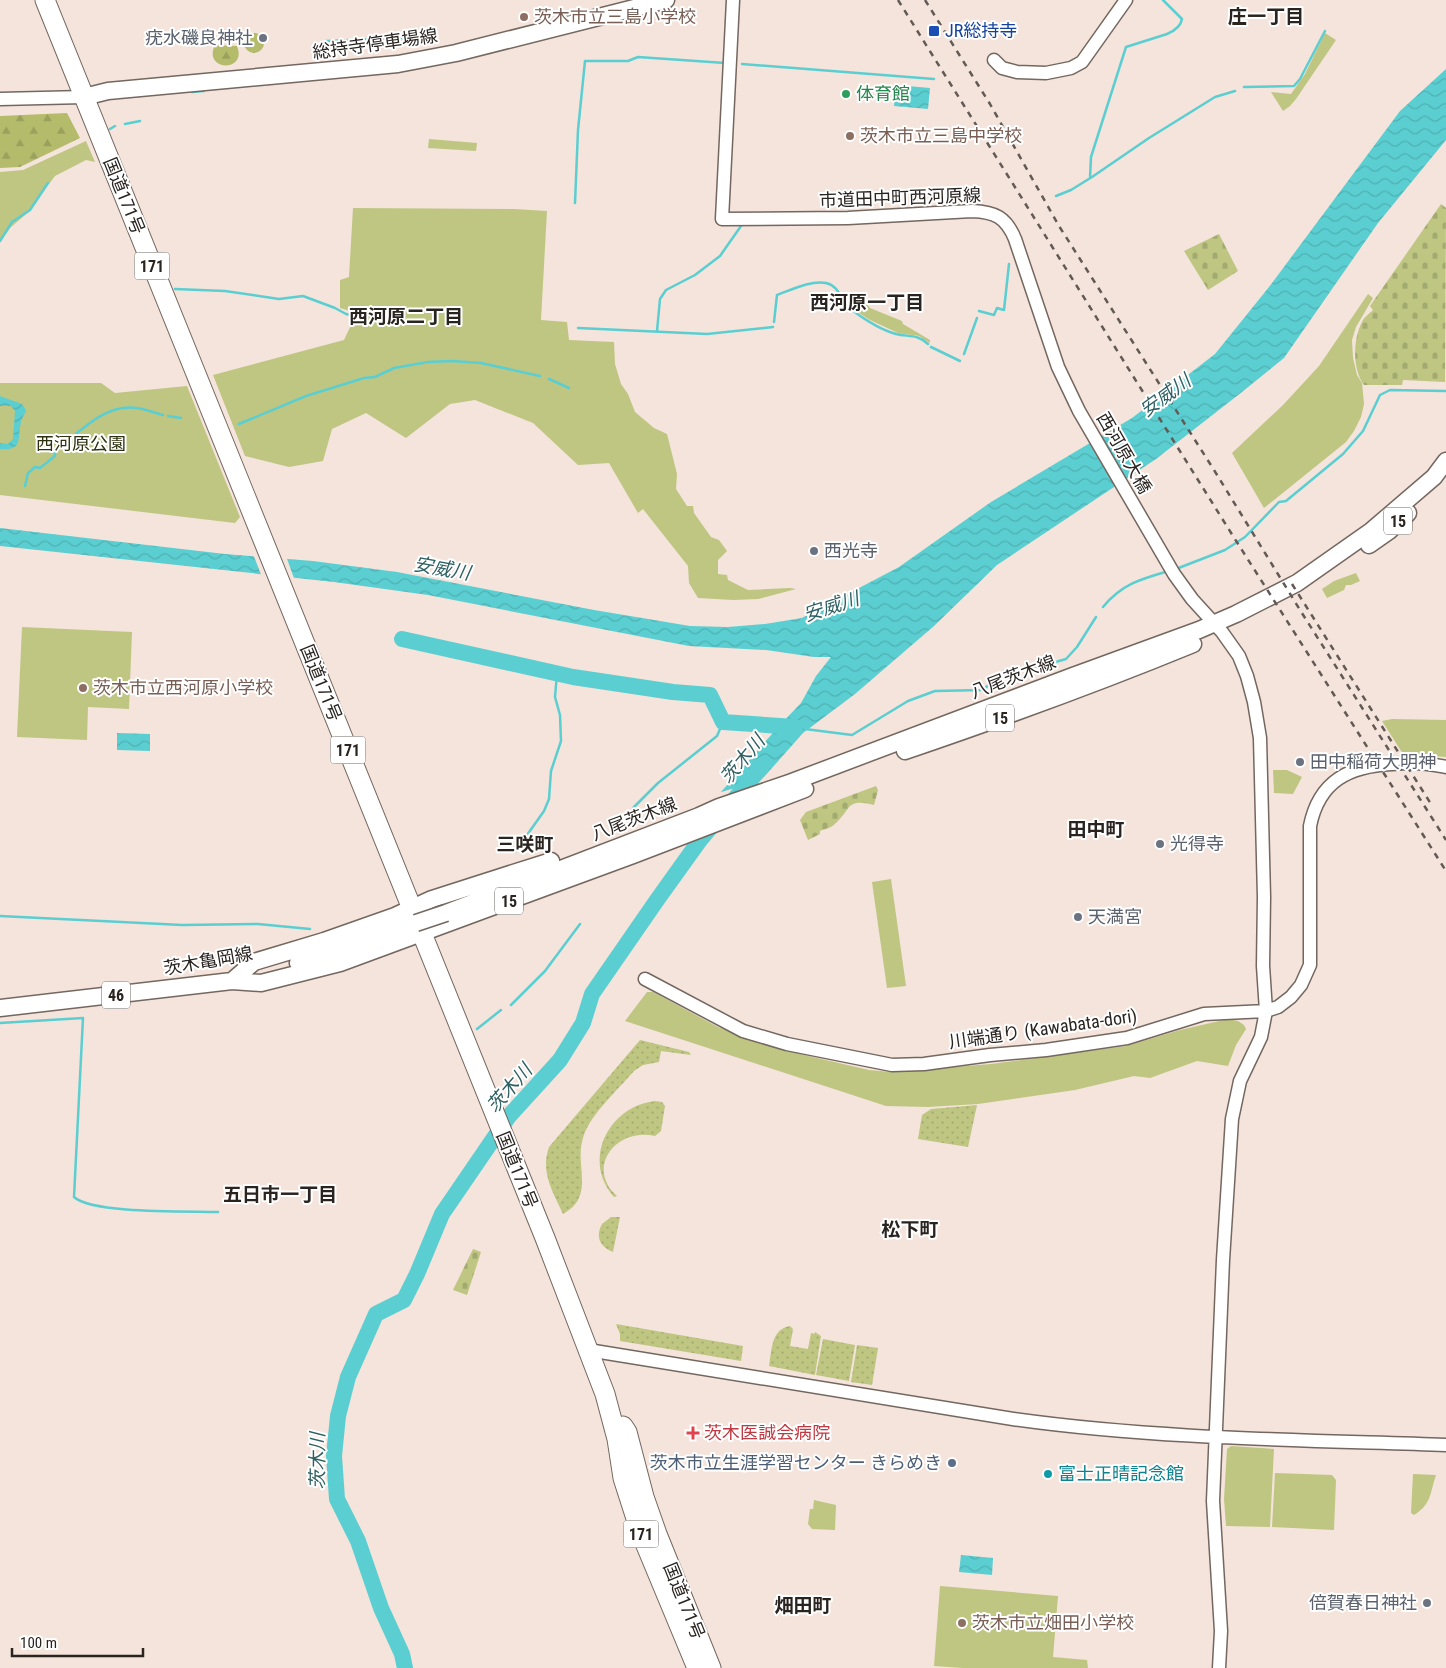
<svg xmlns="http://www.w3.org/2000/svg" width="1446" height="1668" viewBox="0 0 1446 1668" font-family="'Roboto Condensed','Noto Sans JP',sans-serif">
  <style>
    .grass { fill: url(#grass-dots) }
    .forest { fill: url(#forest-firs) }
    .cemetery { fill: url(#cemetery-stones) }
    .green { fill: #bec682 }
    .water { fill: url(#water-waves) }
    .pier { fill: #f4e4db }
    .lines { fill: none; stroke-linecap: round; stroke-linejoin: round }
    .stream { stroke: #5bced1; stroke-width: 2.5 }
    .river { stroke: #5bced1; stroke-width: 16 }
    .minor-casing { stroke: #74675f; stroke-width: 15 }
    .major-casing { stroke: #74675f; stroke-width: 19 }
    .highway-casing { stroke: #74675f; stroke-width: 21 }
    .minor { stroke: #fff; stroke-width: 12 }
    .major { stroke: #fff; stroke-width: 16 }
    .highway { stroke: #fff; stroke-width: 19 }
    .rail { stroke: #625a55; stroke-width: 2.5; stroke-dasharray: 6 6; stroke-linecap: butt }
    .major-bridge-casing { stroke: #74675f; stroke-width: 19; stroke-linecap: butt }
    .major-bridge { stroke: #fff; stroke-width: 16 }
    .education-dot { fill: #8d6e63; stroke: #fff; stroke-width: 2 }
    .transit-dot { fill: #1a4fb4; stroke: #fff; stroke-width: 2 }
    .worship-dot { fill: #6b7280; stroke: #fff; stroke-width: 2 }
    .leisure-dot { fill: #2e9e5b; stroke: #fff; stroke-width: 2 }
    .health-dot { fill: #e0444e; stroke: #fff; stroke-width: 2 }
    .service-dot { fill: #5c6f8a; stroke: #fff; stroke-width: 2 }
    .culture-dot { fill: #0f9aa8; stroke: #fff; stroke-width: 2 }
    .labels { text-anchor: middle; stroke-width: 4; stroke-linejoin: round; paint-order: stroke }
    .shield { fill: #fff; stroke: #6a6664; stroke-width: 1 }
    .shield-label { font-size: 16px; font-weight: bold; fill: #2a2421 }
    .education-label { font-size: 18px; fill: #785e54; stroke: #fff; text-anchor: start }
    .transit-label { font-size: 18px; fill: #164399; stroke: #fff; text-anchor: start }
    .worship-label { font-size: 18px; fill: #5b616d; stroke: #fff; text-anchor: start }
    .street-label { font-size: 18px; fill: #2a2421; stroke: #fff }
    .leisure-label { font-size: 18px; fill: #27864d; stroke: #fff; text-anchor: start }
    .park-label { font-size: 18px; fill: #2e310f; stroke: #fff }
    .health-label { font-size: 18px; fill: #be3a42; stroke: #fff; text-anchor: start }
    .service-label { font-size: 18px; fill: #4e5e75; stroke: #fff; text-anchor: end }
    .culture-label { font-size: 18px; fill: #0d838f; stroke: #fff; text-anchor: start }
    .neighbourhood-label { font-size: 19px; font-weight: bold; fill: #2a2421; stroke: #fff }
    .water-label { font-size: 19px; font-style: italic; fill: #306162; stroke: #fff }
  </style>
  <defs>
    <pattern id="grass-dots" width="8" height="8" patternUnits="userSpaceOnUse" patternTransform="scale(1.25)"><rect width="8" height="8" fill="#bec682"/><path d="M2 2h.1M6 6h.1" fill="none" stroke="#a3aa70" stroke-width="1.8" stroke-linecap="round"/></pattern>
    <pattern id="forest-firs" width="22" height="20" patternUnits="userSpaceOnUse" patternTransform="scale(1.25)"><rect width="22" height="20" fill="#b4bc6c"/><path d="M5 1l3.5 6h-7zM16 11l3.5 6h-7z" fill="#9ba15d"/></pattern>
    <pattern id="cemetery-stones" width="16" height="16" patternUnits="userSpaceOnUse" patternTransform="scale(1.25)"><rect width="16" height="16" fill="#bec682"/><path d="M2 7V4a2 2 0 0 1 4 0v3zM10 15v-3a2 2 0 0 1 4 0v3z" fill="#a3aa70"/></pattern>
    <pattern id="water-waves" width="16" height="10" patternUnits="userSpaceOnUse" patternTransform="scale(1.25)"><rect width="16" height="10" fill="#5bced1"/><path d="M0 5q4-4 8 0t8 0" fill="none" stroke="#4fb1b3"/></pattern>
  </defs>
  <rect width="100%" height="100%" fill="#f4e4db"/>
  <path class="grass" d="M640,1040L689,1052L691,1055L661,1051L659,1062L643,1065L634,1071C618,1090 590,1114 583,1138C574,1166 596,1196 563,1214C553,1192 540,1172 549,1147Z
    M655,1101L662,1102L665,1106L661,1131L655,1136C616,1127 585,1168 617,1196L614,1197C581,1160 609,1106 655,1101Z
    M977,1105L968,1147L918,1139L922,1115L931,1109Z
    M611,1217H620L613,1252C600,1247 595,1237 602,1224Z
    M616,1324L743,1346L741,1361L620,1341V1334Z
    M790,1326L793,1329L790,1346L808,1349L811,1333L814,1334L815,1332L821,1336L815,1375L769,1366C772,1350 771,1329 790,1326Z
    M823,1339L855,1345L849,1381L816,1375Z
    M857,1345L878,1348L872,1385L851,1382Z"/>
  <path class="forest" d="M244 43a10 10 0 1 1 20 0a10 10 0 1 1-20 0Z
    M215,45L237,46C248,73 202,71 215,45Z
    M67,113L80,138L20,167L0,168V116Z"/>
  <path class="cemetery" d="M1441,204L1446,208L1445,382L1403,380L1402,385H1364C1352,369 1353,339 1362,322C1364,317 1369,314 1373,310L1370,306Z
    M1219,234L1238,271L1208,290L1184,251Z
    M876,786L878,790L874,805C845,798 852,809 835,824C831,828 825,829 820,831V834L808,840L800,820L806,812Z
    M473,1249L481,1252L467,1295L453,1290Z"/>
  <path class="green" d="M1325,33L1336,40L1296,99L1290,106L1283,111L1271,92L1291,94L1305,74Z
    M429,139L477,143L476,151L428,148Z
    M86,141L95,162L86,160L55,176L49,184L47,183L31,210L11,227L0,242V172L23,170Z
    M353,208L514,209L547,211L541,320L567,322L569,340L614,342L615,364L621,384L628,394L635,412L654,428L667,434L677,474L676,489L687,506H693L694,513L711,537L719,540L727,551L718,560V574L727,575L728,580L748,590L790,588L796,589L758,599L733,600L698,598L689,583L688,566L643,509L638,513L609,463L578,465L533,423L475,400L450,404L406,438L366,413L332,429L323,461L289,467L245,456L213,375L344,340L353,321V312L340,308V280L349,277Z
    M841,294L857,297L861,296L870,308L902,321L903,324L930,340V343L919,336L898,333L870,320L850,307Z
    M1368,294L1373,298L1356,327L1352,340L1353,358L1357,375L1362,383L1364,404L1361,417L1354,431L1346,442L1264,508L1232,453L1283,405L1319,366Z
    M0,383H101L115,393L187,386L240,517L235,523L0,495Z
    M1356,573L1360,581L1351,585H1346L1344,590L1327,598L1322,589L1334,581Z
    M22,627L132,632L129,709L88,707L87,740L17,737Z
    M1392,719L1446,720V757L1403,754L1382,721Z
    M1273,770H1287L1302,777L1293,794L1274,793Z
    M891,879L906,986L887,988L872,882Z
    M647,992H653L718,1027L749,1039L804,1055L869,1070L891,1072L991,1064L1126,1046L1180,1030L1228,1019L1238,1021L1244,1025L1246,1029L1236,1045L1228,1066L1197,1061L1150,1078L1134,1076L1075,1090L978,1104L928,1107L886,1106L625,1021Z
    M1231,1446L1274,1449L1270,1527L1226,1526L1224,1499L1227,1449Z
    M1275,1473L1332,1475L1336,1480L1334,1530L1272,1527Z
    M1413,1474L1436,1475C1430,1492 1432,1504 1414,1515L1411,1513Z
    M814,1500L836,1505L835,1530L812,1529L808,1524L810,1509H813Z
    M940,1586L1058,1596L1053,1657L1087,1660L1088,1668H963L934,1666Z"/>
  <path class="water" d="M1446,69V140L1378,223L1284,358L1242,392L1156,459L997,565L934,626L855,694L803,733L764,777L761,779L760,776L742,783V786L721,792L779,726L801,703L816,676L831,657H814L766,650L689,646L428,595L334,582L0,546V528L225,554L313,561L397,572L594,610L690,626L728,627L765,624L802,618L899,567L991,502L1132,418L1215,354L1269,287L1400,111Z
    M896,85L930,88L928,109L894,106Z
    M0,396L22,404L26,410C25,415 22,417 21,422C17,438 24,451 0,449V443L8,444L13,439L15,411L11,406H0Z
    M117,733L150,734V751L117,750Z
    M961,1555L993,1558L992,1575L959,1572Z"/>
  <path class="pier" d="M253,554L286,556L295,581L262,577Z"/>
  <g class="lines">
    <path class="stream" d="M326,41L429,37
      M742,64L934,79
      M1244,87L1294,86L1300,79L1325,31
      M192,92L204,91
      M125,124L140,121
      M110,129L115,126
      M1090,178L1091,157L1126,47L1167,34C1174,31 1181,26 1182,19L1163,0
      M1056,196L1071,190L1092,177L1149,138L1215,97L1235,91
      M575,203L578,130L585,61H628L638,57L725,63
      M0,241L12,222L30,210L48,183
      M175,289L225,291L279,299L303,296L335,308L346,314L360,317
      M979,311L994,315L997,308L1004,310L1009,264
      M774,322L777,295C791,290 811,280 826,283C840,286 841,302 852,310C864,319 881,330 896,334C908,337 918,334 928,344
      M578,328L707,334L773,327
      M657,331L660,299L666,290L695,275L720,256L741,226
      M931,347L960,361
      M964,354L977,318
      M549,379L569,388
      M168,416L181,418
      M239,424L306,396L364,378L375,377L394,368L428,362L452,361L481,363L540,376
      M25,486L28,473L35,467L40,468L55,456V451C79,433 104,403 137,408C146,409 155,413 163,415
      M1176,569L1225,550L1245,537L1279,502L1286,501L1343,454L1363,431L1380,395L1390,390L1446,391
      M1103,607C1122,584 1141,579 1169,571
      M805,729L852,735L908,701L935,691L983,690L1004,671L1045,665L1066,659L1077,647L1096,617
      M628,816L634,807L658,783L717,736L723,722
      M515,852L544,811L549,799L551,771L561,741L560,715L555,697L557,674
      M0,916L182,925L258,924L310,929
      M511,1005L545,971L580,924
      M0,1023L83,1018L74,1197C92,1214 190,1211 218,1212
      M477,1029L501,1010"/>
    <path class="river" d="M402,639L573,677L673,692L710,695L723,722L795,727
      M405,1668L402,1654L381,1608L358,1541L337,1499L334,1456L338,1416L348,1377L376,1314L404,1300L417,1274L442,1214L509,1116L560,1060L583,1023L592,994L657,900L700,840L764,764"/>
    <g class="minor-casing">
      <path id="minor" d="M733,0L722,219L848,218L972,211C995,212 1006,217 1015,239L1058,367L1079,411L1174,574L1192,599L1222,632L1239,656L1247,676L1254,702L1260,738L1264,897L1263,966L1266,1011L1261,1037L1240,1081L1232,1119L1223,1260L1213,1501L1221,1631L1219,1668
        M994,60L1002,68L1017,72L1046,73L1071,68L1082,62L1126,0
        M0,99L84,97
        M645,979L743,1031L787,1044L892,1065L924,1064L990,1055L1046,1050L1127,1038L1204,1014L1266,1011L1278,1007L1291,997L1301,985L1310,965V826C1319,781 1349,766 1392,764C1410,762 1428,763 1446,767
        M588,1350L1013,1419C1155,1439 1303,1440 1446,1445"/>
    </g>
    <g class="major-casing">
      <path id="major" d="M84,97L108,91L398,64L456,53L666,0
        M1369,545L1389,531L1408,513
        M905,751C1002,718 1098,683 1193,644
        M446,913L699,816L719,807L792,782L1073,676L1199,630L1236,614L1297,583L1371,531L1434,477L1446,461
        M298,963L416,923
        M232,981L261,983L340,963L633,855L805,789
        M232,981L254,962L324,941L395,916L432,899L551,861
        M0,1008L232,981L241,978"/>
    </g>
    <g class="highway-casing">
      <path id="highway" d="M45,0L545,1238L605,1394L617,1439L623,1478L640,1531L697,1668
        M623,1426L627,1432L644,1497L657,1534L711,1668"/>
    </g>
    <use href="#minor" class="minor"/>
    <use href="#major" class="major"/>
    <use href="#highway" class="highway"/>
    <path class="rail" d="M898,0L1233,536L1446,871
      M925,0L990,104L1059,226L1214,470L1300,610L1446,840
      M1292,584L1431,804"/>
    <g class="major-bridge-casing">
      <path id="major-bridge" d="M416,923L446,913"/>
    </g>
    <use href="#major-bridge" class="major-bridge"/>
  </g>
  <g class="education-dot">
    <circle cx="524" cy="17" r="5"/>
    <circle cx="850" cy="136" r="5"/>
    <circle cx="83" cy="688" r="5"/>
    <circle cx="962" cy="1623" r="5"/>
  </g>
  <rect class="transit-dot" x="928" y="25" width="12" height="12" rx="2.5"/>
  <g class="worship-dot">
    <circle cx="263" cy="38" r="5"/>
    <circle cx="814" cy="551" r="5"/>
    <circle cx="1300" cy="762" r="5"/>
    <circle cx="1160" cy="844" r="5"/>
    <circle cx="1078" cy="917" r="5"/>
    <circle cx="1427" cy="1603" r="5"/>
  </g>
  <circle class="leisure-dot" cx="846" cy="94" r="5"/>
  <path class="health-dot" d="M690.5 1425.5h5v5h5v5h-5v5h-5v-5h-5v-5h5z"/>
  <circle class="service-dot" cx="952" cy="1463" r="5"/>
  <circle class="culture-dot" cx="1048" cy="1474" r="5"/>
  <g class="labels">
    <g class="shield">
      <rect x="134.5" y="252.5" width="35" height="27" rx="4"/>
      <rect x="1384" y="507.5" width="28" height="27" rx="4"/>
      <rect x="986" y="704.5" width="28" height="27" rx="4"/>
      <rect x="330.5" y="736.5" width="35" height="27" rx="4"/>
      <rect x="495" y="887.5" width="28" height="27" rx="4"/>
      <rect x="102" y="981.5" width="28" height="27" rx="4"/>
      <rect x="623.5" y="1520.5" width="35" height="27" rx="4"/>
    </g>
    <g class="shield-label">
      <text x="152" y="272">171</text>
      <text x="1398" y="527">15</text>
      <text x="1000" y="724">15</text>
      <text x="348" y="756">171</text>
      <text x="509" y="907">15</text>
      <text x="116" y="1001">46</text>
      <text x="641" y="1540">171</text>
    </g>
    <g class="education-label">
      <text x="534" y="23">茨木市立三島小学校</text>
      <text x="860" y="142">茨木市立三島中学校</text>
      <text x="93" y="694">茨木市立西河原小学校</text>
      <text x="972" y="1629">茨木市立畑田小学校</text>
    </g>
    <g class="transit-label">
      <text x="945" y="37">JR総持寺</text>
    </g>
    <g class="worship-label">
      <text x="253" y="44" text-anchor="end">疣水磯良神社</text>
      <text x="824" y="557">西光寺</text>
      <text x="1310" y="768">田中稲荷大明神</text>
      <text x="1170" y="850">光得寺</text>
      <text x="1088" y="923">天満宮</text>
      <text x="1417" y="1609" text-anchor="end">倍賀春日神社</text>
    </g>
    <g class="street-label">
      <text transform="translate(375 44) rotate(-8)" y="6">総持寺停車場線</text>
      <text transform="translate(124 196) rotate(68)" y="6">国道171号</text>
      <text transform="translate(900 198) rotate(-2)" y="6">市道田中町西河原線</text>
      <text transform="translate(1124 453) rotate(60)" y="6">西河原大橋</text>
      <text transform="translate(1013 677) rotate(-21)" y="6">八尾茨木線</text>
      <text transform="translate(321 683) rotate(68)" y="6">国道171号</text>
      <text transform="translate(634 819) rotate(-21)" y="6">八尾茨木線</text>
      <text transform="translate(208 961) rotate(-10)" y="6">茨木亀岡線</text>
      <text transform="translate(1043 1029) rotate(-8)" y="6">川端通り (Kawabata-dori)</text>
      <text transform="translate(517 1170) rotate(68)" y="6">国道171号</text>
      <text transform="translate(684 1601) rotate(68)" y="6">国道171号</text>
    </g>
    <g class="leisure-label">
      <text x="856" y="100">体育館</text>
    </g>
    <g class="park-label">
      <text x="81" y="450">西河原公園</text>
    </g>
    <g class="health-label">
      <text x="704" y="1439">茨木医誠会病院</text>
    </g>
    <g class="service-label">
      <text x="942" y="1469">茨木市立生涯学習センター きらめき</text>
    </g>
    <g class="culture-label">
      <text x="1058" y="1480">富士正晴記念館</text>
    </g>
    <g class="neighbourhood-label">
      <text x="1266" y="23">庄一丁目</text>
      <text x="867" y="309">西河原一丁目</text>
      <text x="406" y="323">西河原二丁目</text>
      <text x="1096" y="836">田中町</text>
      <text x="525" y="851">三咲町</text>
      <text x="280" y="1201">五日市一丁目</text>
      <text x="910" y="1236">松下町</text>
      <text x="803" y="1612">畑田町</text>
    </g>
    <g class="water-label">
      <text transform="translate(1165 395) rotate(-36)" y="7">安威川</text>
      <text transform="translate(442 568) rotate(10)" y="7">安威川</text>
      <text transform="translate(831 606) rotate(-18)" y="7">安威川</text>
      <text transform="translate(742 759) rotate(-50)" y="7">茨木川</text>
      <text transform="translate(509 1088) rotate(-49)" y="7">茨木川</text>
      <text transform="translate(317 1461) rotate(-90)" y="7">茨木川</text>
    </g>
  </g>
  <path d="M12 1648v8h131v-8" fill="none" stroke="#2a2421" stroke-width="2.5"/>
  <text x="20" y="1648" font-size="15" fill="#2a2421" stroke="#ffffff" stroke-width="4" paint-order="stroke">100 m</text>
</svg>
